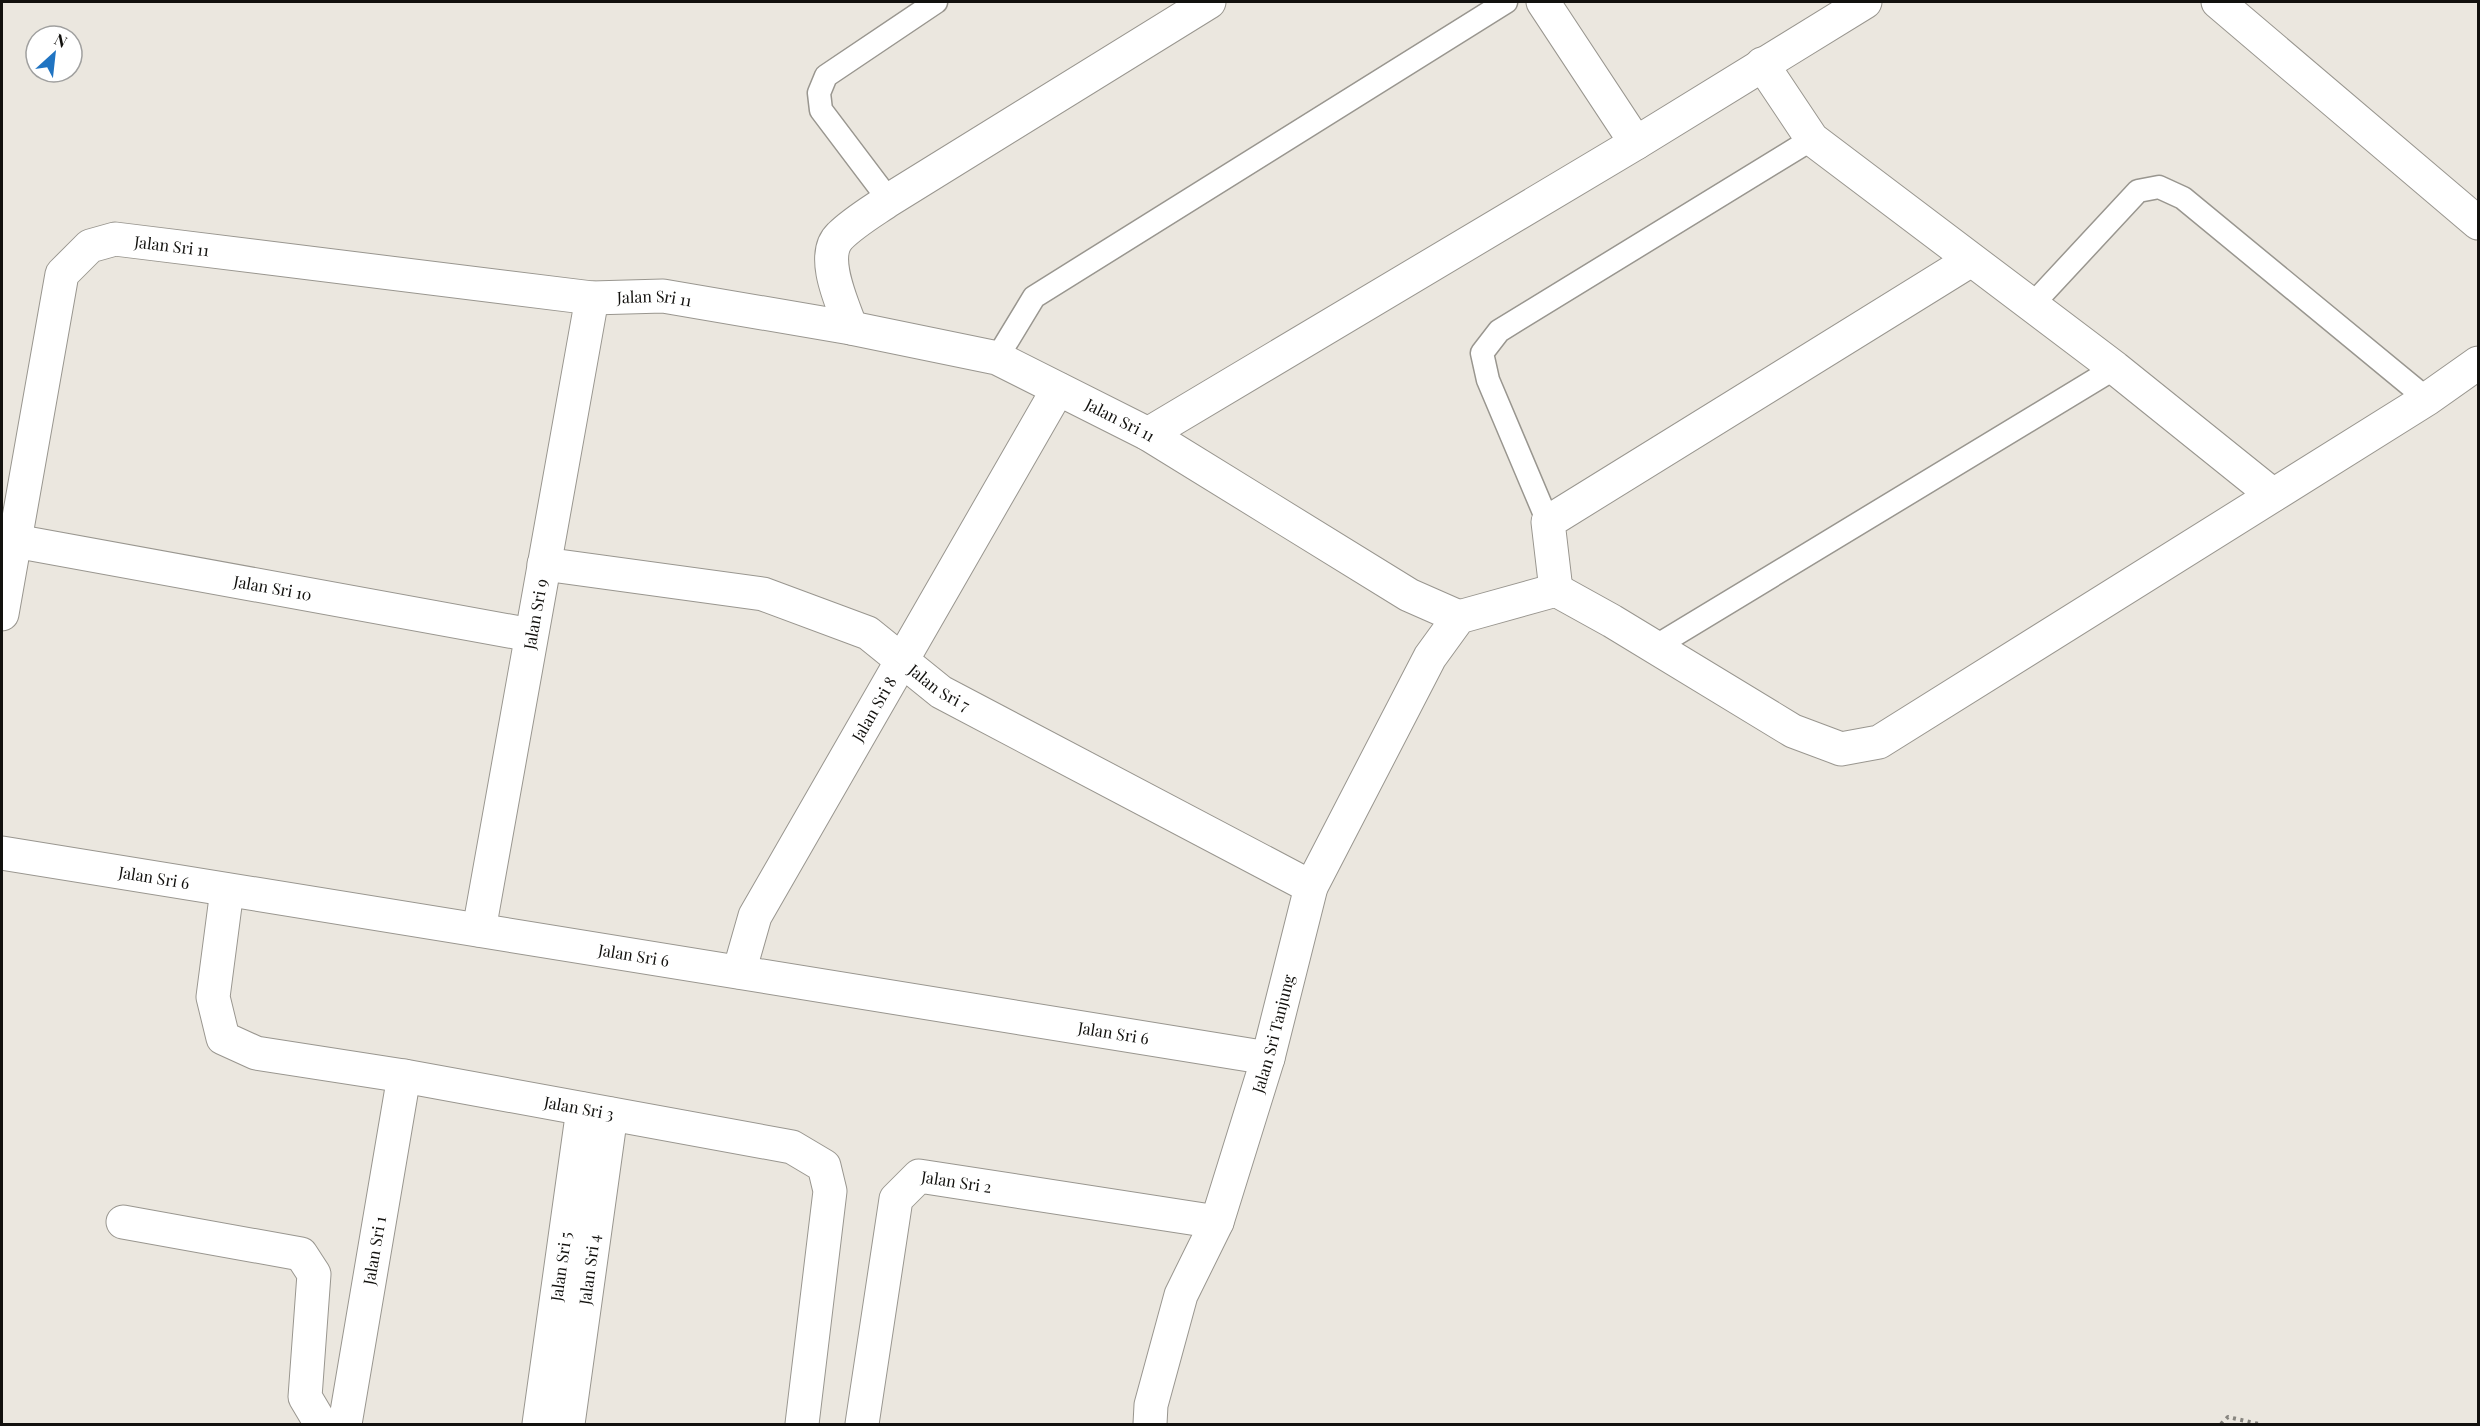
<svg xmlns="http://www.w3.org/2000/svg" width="2480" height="1426" viewBox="0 0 2480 1426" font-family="'Playfair Display',serif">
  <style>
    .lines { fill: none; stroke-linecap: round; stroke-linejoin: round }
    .lane-casing { stroke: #99968f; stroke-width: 25 }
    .street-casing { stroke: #99968f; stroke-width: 35 }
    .path { stroke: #87857f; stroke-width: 4; stroke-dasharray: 3 4.5; stroke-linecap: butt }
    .lane { stroke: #fff; stroke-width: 22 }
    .street { stroke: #fff; stroke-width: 33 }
    .labels { text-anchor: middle; stroke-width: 5; stroke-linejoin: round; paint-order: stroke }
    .street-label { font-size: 16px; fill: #12110e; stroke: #fff }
  </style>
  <rect width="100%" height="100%" fill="#ebe7df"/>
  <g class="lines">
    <g class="lane-casing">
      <path id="lane" d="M889,200L821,110L819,93L826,76L936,2
        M2032,305L2138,191L2159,187L2183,198L2427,399
        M997,358L1034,297L1506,2
        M1548,522L1488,380L1482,353L1499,331L1812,139
        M1653,648L2115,368"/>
    </g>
    <g class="street-casing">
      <g id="street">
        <path d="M1543,2L1636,143"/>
        <path d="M2218,2L2478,223"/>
        <path d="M1762,64L1812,139L2115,368L2273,495"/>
        <path d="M851,328C843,305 819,256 840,236C854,222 873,211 889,200L1209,2"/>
        <path d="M1148,434L1636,143L1865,2"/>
        <path id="s1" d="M15,541L531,635"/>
        <path id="s2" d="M544,564L763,594L868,633L941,692L1311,887"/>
        <path d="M1556,590L1548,522L1971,260"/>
        <path id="s3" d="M2,614L62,274L90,246L115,239L592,298L663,296L851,328L997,358L1148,434L1409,595L1459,617"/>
        <path id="s4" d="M2,853L1268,1058"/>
        <path id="s5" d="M227,890L213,997L223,1038L256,1053L404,1076L792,1147L824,1166L830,1191L802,1424"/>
        <path id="s6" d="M479,930L592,298"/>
        <path id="s7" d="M739,972L755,916L1058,389"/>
        <path d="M123,1222L301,1254L314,1274L305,1397L321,1424"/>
        <path id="s8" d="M345,1424L404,1076"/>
        <path id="s9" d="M539,1424L583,1109"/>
        <path id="s10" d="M568,1424L611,1114"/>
        <path id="s11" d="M862,1424L896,1199L919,1176L1217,1222"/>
        <path id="s12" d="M1150,1424L1151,1405L1181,1295L1217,1222L1268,1058L1311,887L1430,657L1459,617L1556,590L1612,621L1793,731L1841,749L1879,742L2427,399L2478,363"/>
      </g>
    </g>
    <path class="path" d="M2221,1424L2228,1417L2259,1424"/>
    <use href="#lane" class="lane"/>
    <use href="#street" class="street"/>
  </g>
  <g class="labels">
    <g class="street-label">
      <text dy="6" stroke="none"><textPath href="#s3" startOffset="468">Jalan Sri 11</textPath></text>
      <text dy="6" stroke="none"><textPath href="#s3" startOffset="954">Jalan Sri 11</textPath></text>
      <text dy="6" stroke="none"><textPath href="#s3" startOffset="1440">Jalan Sri 11</textPath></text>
      <text dy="6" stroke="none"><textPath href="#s1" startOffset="262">Jalan Sri 10</textPath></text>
      <text dy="6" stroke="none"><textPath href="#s6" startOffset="321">Jalan Sri 9</textPath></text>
      <text dy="6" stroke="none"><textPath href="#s2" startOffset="423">Jalan Sri 7</textPath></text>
      <text dy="6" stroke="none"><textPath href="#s7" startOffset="297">Jalan Sri 8</textPath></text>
      <text dy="6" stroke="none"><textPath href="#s4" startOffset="154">Jalan Sri 6</textPath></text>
      <text dy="6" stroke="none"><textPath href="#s4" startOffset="640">Jalan Sri 6</textPath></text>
      <text dy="6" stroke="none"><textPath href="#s4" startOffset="1126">Jalan Sri 6</textPath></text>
      <text dy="6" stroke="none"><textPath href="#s12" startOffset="411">Jalan Sri Tanjung</textPath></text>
      <text dy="6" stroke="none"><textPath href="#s5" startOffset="514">Jalan Sri 3</textPath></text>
      <text dy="6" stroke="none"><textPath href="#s11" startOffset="298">Jalan Sri 2</textPath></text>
      <text dy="6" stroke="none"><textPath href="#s8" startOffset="176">Jalan Sri 1</textPath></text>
      <text dy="6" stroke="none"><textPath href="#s9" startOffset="159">Jalan Sri 5</textPath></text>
      <text dy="6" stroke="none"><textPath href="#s10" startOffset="156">Jalan Sri 4</textPath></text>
    </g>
  </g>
  <rect width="2480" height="1426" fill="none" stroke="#12110e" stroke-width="6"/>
  <g transform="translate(54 54) rotate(27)"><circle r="28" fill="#ffffff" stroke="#a0a09f" stroke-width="1.5"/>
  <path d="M0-4.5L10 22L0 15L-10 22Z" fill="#2074c2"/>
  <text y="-9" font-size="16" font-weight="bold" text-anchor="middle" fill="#12110e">N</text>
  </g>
</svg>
